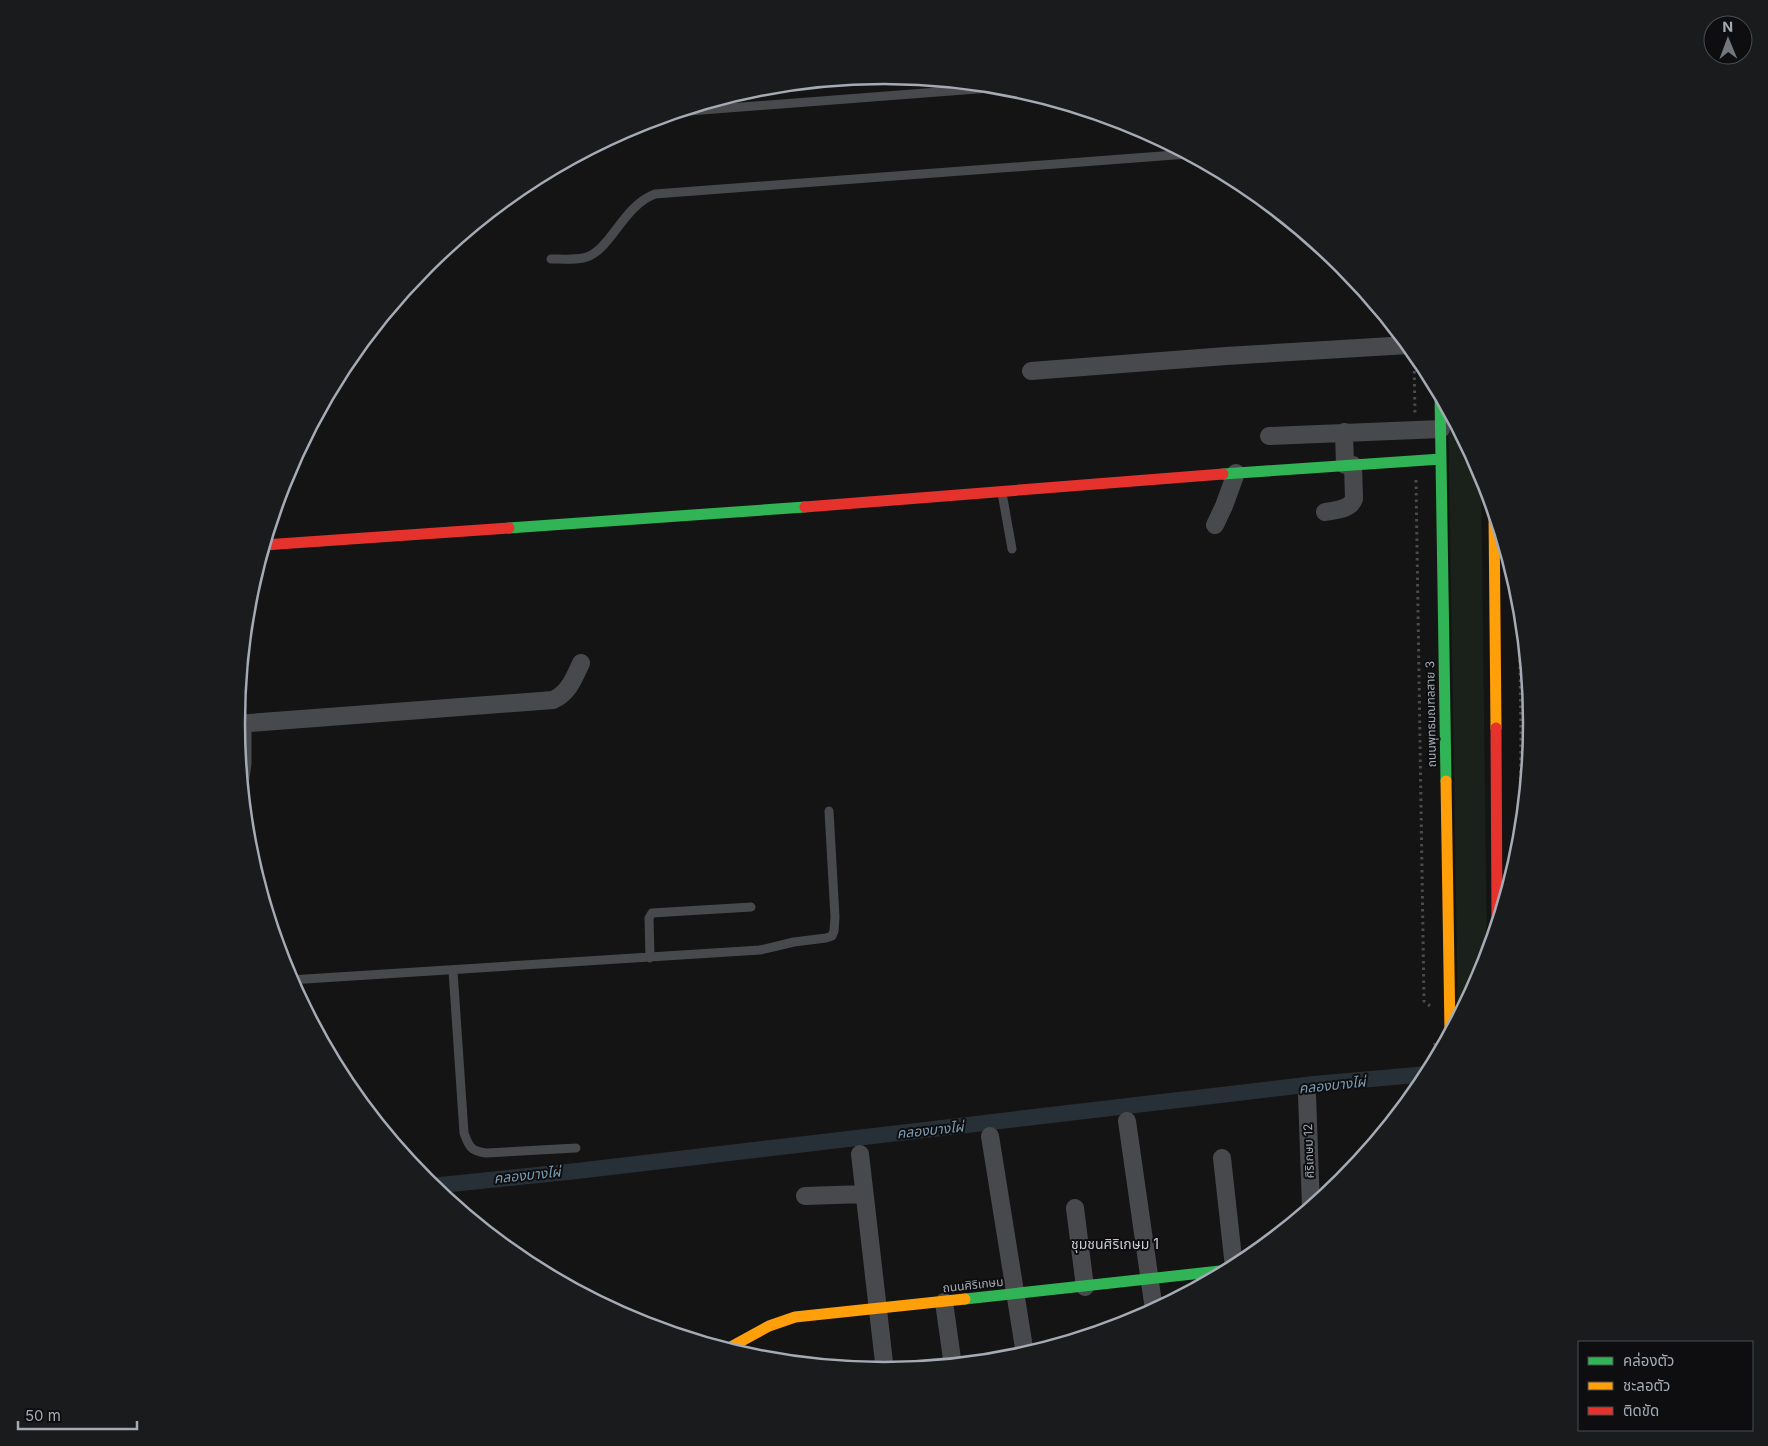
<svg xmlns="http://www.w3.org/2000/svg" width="1768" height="1446" viewBox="0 0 1768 1446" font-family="Inter,'Noto Sans Thai',sans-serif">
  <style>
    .green { fill: #1a211b }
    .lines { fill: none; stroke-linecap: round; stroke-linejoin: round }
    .canal { stroke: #273036; stroke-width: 16 }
    .path { stroke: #4a4b4f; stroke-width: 3; stroke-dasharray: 2.5 4; stroke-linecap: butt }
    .lane { stroke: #48494d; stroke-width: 9 }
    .street { stroke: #48494d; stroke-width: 18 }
    .fast { stroke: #30b455; stroke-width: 11 }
    .slow { stroke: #ff9f0a; stroke-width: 11 }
    .jam { stroke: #e5322d; stroke-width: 11 }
    .labels { text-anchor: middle; stroke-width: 4; stroke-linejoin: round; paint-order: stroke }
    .street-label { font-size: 12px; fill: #a5abb5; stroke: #0e0e10 }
    .water-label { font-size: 14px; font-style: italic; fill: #7b9cb1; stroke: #0e0e10 }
    .neighbourhood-label { font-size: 14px; fill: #c6cad1; stroke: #0e0e10 }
    .rim { fill: none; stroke: #a5abb5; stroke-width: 2.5 }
  </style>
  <rect width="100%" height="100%" fill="#141414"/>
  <path class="green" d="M1448,410L1481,471L1487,956L1483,971L1458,1018Z"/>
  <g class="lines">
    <path class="canal" d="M431,1186L577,1171L1314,1084L1428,1074"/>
    <path class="path" d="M1414,358L1415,414
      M1416,480L1424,1001L1430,1006
      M1519,595L1521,735L1520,840
      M1435,1043V1059"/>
    <path class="lane" d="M676,112L1003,87
      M551,259C561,259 573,260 583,258C610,253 622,206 655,194L1188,154
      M1002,493L1012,549
      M243,791L247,764V723
      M650,958L649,918L652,913L751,907
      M453,971L464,1133C469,1147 471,1151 486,1153L576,1148
      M290,980L760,950L794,942L826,938L832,936L834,931L835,917L829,811"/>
    <path class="street" d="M1031,371L1226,356L1408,345
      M1344,432L1345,465
      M1269,436L1441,429
      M1325,512C1335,510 1350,510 1354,499L1353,465
      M1215,525L1224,506L1236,473
      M236,724L553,700C569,693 574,678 581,663
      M1307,1095L1311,1207
      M1127,1121L1154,1310
      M990,1136L1025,1354
      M860,1154L885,1371
      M1222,1158L1234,1267
      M805,1196L864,1194
      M1075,1208L1085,1287
      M944,1302L952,1359"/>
    <path class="fast" d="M1440,395L1446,781
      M1223,474L1441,459
      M509,528L805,507
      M965,1299L1229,1270"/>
    <path class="slow" d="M1494,513L1496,728
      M1446,781L1450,1032
      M727,1349L769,1326L795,1317L965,1299"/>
    <path class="jam" d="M805,507L1223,474
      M264,545L509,528
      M1496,728L1497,923"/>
  </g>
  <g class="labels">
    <g class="street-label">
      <text transform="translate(1431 714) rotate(-91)" y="4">ถนนพุทธมณฑลสาย 3</text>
      <text transform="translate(1309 1151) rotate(-92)" y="4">ศิริเกษม 12</text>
      <text transform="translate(973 1285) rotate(-6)" y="4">ถนนศิริเกษม</text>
    </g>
    <g class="water-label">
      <text transform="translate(1332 1085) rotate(-6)" y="5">คลองบางไผ่</text>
      <text transform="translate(930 1130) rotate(-6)" y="5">คลองบางไผ่</text>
      <text transform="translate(527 1175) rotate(-6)" y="5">คลองบางไผ่</text>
    </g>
    <g class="neighbourhood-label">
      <text x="1115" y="1249">ชุมชนศิริเกษม 1</text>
    </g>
  </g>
  <path d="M0 0H1768V1446H0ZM245 723a639 639 0 1 1 1278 0a639 639 0 1 1-1278 0Z" fill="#1a1b1d" fill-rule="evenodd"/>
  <path class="rim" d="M245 723a639 639 0 1 1 1278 0a639 639 0 1 1-1278 0Z"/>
  <rect x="1578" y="1341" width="175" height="90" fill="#0e0e10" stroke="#4a4d52"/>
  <rect x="1588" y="1357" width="25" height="8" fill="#30b455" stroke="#4a4d52"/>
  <text x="1623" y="1366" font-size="15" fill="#a5abb5">คล่องตัว</text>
  <rect x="1588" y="1382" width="25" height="8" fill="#ff9f0a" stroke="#4a4d52"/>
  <text x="1623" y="1391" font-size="15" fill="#a5abb5">ชะลอตัว</text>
  <rect x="1588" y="1407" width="25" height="8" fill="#e5322d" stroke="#4a4d52"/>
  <text x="1623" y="1416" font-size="15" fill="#a5abb5">ติดขัด</text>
  <g transform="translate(1728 40) rotate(359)"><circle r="24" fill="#0e0e10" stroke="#4a4d52"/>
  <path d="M0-4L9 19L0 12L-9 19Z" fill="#72767d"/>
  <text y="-8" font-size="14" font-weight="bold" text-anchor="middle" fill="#a5abb5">N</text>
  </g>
  <path d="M18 1421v8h119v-8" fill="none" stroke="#a5abb5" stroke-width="2.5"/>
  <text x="25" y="1421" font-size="15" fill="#a5abb5" stroke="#0e0e10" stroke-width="4" paint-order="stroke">50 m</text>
</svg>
